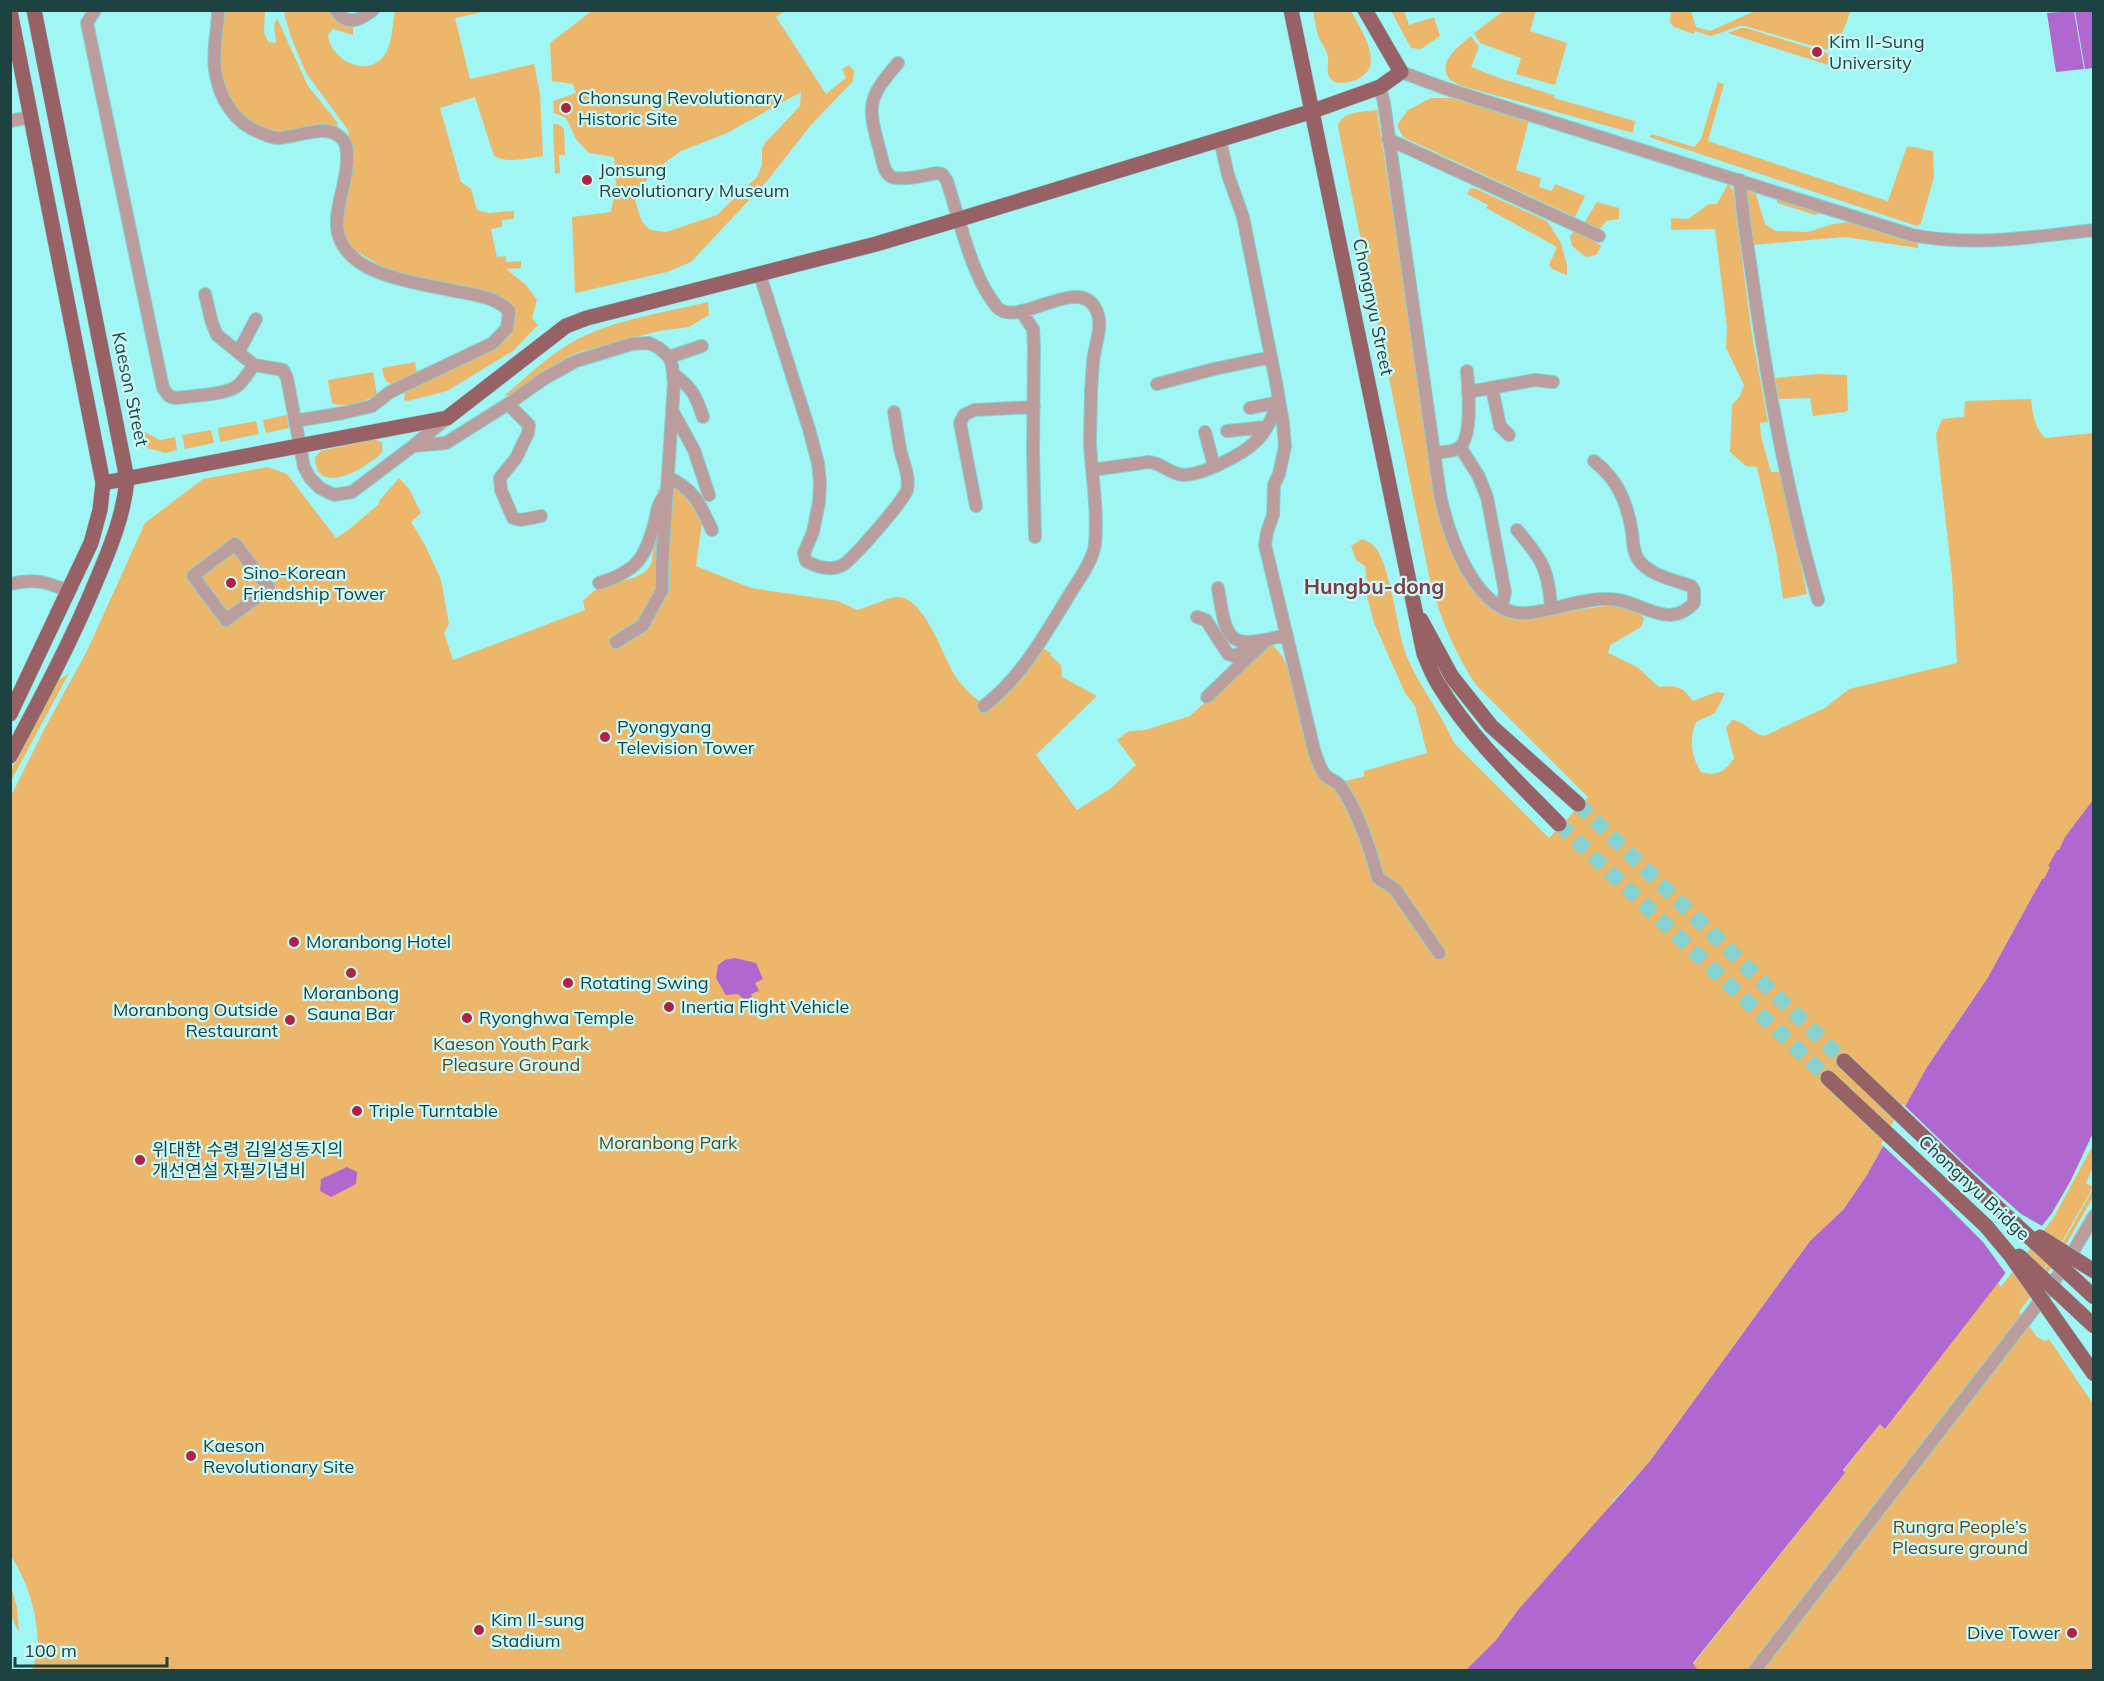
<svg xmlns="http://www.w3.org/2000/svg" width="2104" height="1681" viewBox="0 0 2104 1681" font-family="Mulish,'Noto Sans KR',sans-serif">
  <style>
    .green { fill: #edb76b; fill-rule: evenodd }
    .water { fill: #b067d0 }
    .pier { fill: #9ff6f4 }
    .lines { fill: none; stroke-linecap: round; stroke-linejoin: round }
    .major-tunnel { stroke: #85d2d0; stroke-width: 15; stroke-dasharray: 15 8; stroke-linecap: butt }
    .minor-casing { stroke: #85d2d0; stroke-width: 14 }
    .major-casing { stroke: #85d2d0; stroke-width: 16 }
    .minor { stroke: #bc9d9e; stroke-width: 12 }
    .major { stroke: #976165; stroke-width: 15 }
    .major-bridge-casing { stroke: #85d2d0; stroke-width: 16; stroke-linecap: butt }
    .major-bridge { stroke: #976165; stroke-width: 15 }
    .poi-dot { fill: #b32142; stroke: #cafcfb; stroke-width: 2 }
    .labels { text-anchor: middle; stroke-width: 4.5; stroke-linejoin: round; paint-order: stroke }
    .poi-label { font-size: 18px; fill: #1d4242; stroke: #cafcfb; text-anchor: start }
    .street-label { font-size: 18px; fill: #1d4242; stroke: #cafcfb }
    .park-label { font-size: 18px; fill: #664511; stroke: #cafcfb }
    .quarter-label { font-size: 21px; font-weight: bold; fill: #833b43; stroke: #cafcfb }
  </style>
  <rect width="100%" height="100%" fill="#9ff6f4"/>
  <path class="green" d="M593,10L785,11L776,17L826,94L846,78L842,69L849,65L854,71L853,81L811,125L767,181L691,262L667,272L575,293L572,217L611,212L616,187L614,157L589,153L576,139L566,118L554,113L553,101L576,93L573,84L552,81L550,43ZM801,92L800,106L765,143L762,149V165L757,177L717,215L666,232L650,230L642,222L635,200L651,173L681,151L727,133Z
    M1505,10L1536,11L1530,31L1567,43L1555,85L1516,74L1521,58L1480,43L1474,33Z
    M222,11H265L264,32L268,42L276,43L274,25L277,18L308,86L337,122L338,127L323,124L305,130L274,135L244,120L227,99L219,72Z
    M286,11H329L337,19L353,24V35L333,29L328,35C330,59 366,79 384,56C393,44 392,24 395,11H487L455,18L470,79L534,64L540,94L543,156C527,158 510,164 494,156L475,97L440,108L461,182L471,189L477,210L489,213L514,211V219L502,220V227L491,229L497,257L506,256V262L521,261V268L506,269L526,285L537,300L532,318L538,325L513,351L447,391L408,401L404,400L405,392L496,347L512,308L384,268L345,244L340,233L351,151L348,130L306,73L291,37L284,13Z
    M1313,11H1351C1363,33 1390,72 1349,82C1344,83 1336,84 1332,80C1325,74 1329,65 1328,58C1327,49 1322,45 1319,38C1316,30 1315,19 1313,11Z
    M1391,11H1404L1409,25L1434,17L1440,36L1421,49L1411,48Z
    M1671,11H1691L1696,27L1710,31L1755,11H1850C1845,27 1842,40 1827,50L1745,26H1740L1711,36L1695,31L1694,34L1674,27L1670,22Z
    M1741,28H1746L1827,53L1830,57L1828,65L1728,33Z
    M1471,36L1479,47L1471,67L1499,78L1554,95V98L1635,121L1633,133L1462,86L1450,80C1436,62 1458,47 1471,36Z
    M1718,82L1724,84L1708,141L1869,195L1888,201L1907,146L1933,151L1934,177L1921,223L1917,226L1649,137L1652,134L1694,147L1701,139Z
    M1431,98H1451L1529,120L1516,170L1541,178L1539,187L1552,191L1555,184L1585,196L1575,217L1403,137L1397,125L1408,110Z
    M1377,110L1440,517L1454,555L1469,585L1478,593L1528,617L1555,614L1574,610L1615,605L1638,610L1644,619L1641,627L1610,645L1608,653L1637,667L1659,687C1678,685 1681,686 1693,701L1716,692L1725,693L1715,713L1696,722C1689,739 1691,756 1701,772C1718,776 1725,772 1734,758L1726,728L1732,720C1745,721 1751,733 1764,736L1825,708L1849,689L1957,663L1952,577L1936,434L1942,419L1964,417L1965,401L2031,399C2033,416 2034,426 2045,438L2093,433V800L2066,837L2059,851L2057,850L2049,866L2050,867L2044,880L2042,879L1987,979L1927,1067L1867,1175L1843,1210L1810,1241L1650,1461L1613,1501L1605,1514L1518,1610L1496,1640L1466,1670H32C34,1663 38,1655 38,1647C38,1615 28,1582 11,1556V796L46,726L87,651L145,523L203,479L268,467L287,474L336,538L347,531L378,505L380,500L399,478L409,489L421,513L411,522L425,545L441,580L449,624L444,633L453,660L585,610L583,601C589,596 595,589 602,586C617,580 646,581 652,561L658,489L670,490L671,486L678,484L703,515L696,566L751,588L838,601L857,610C870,607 886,598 897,597C925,596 943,658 956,677C964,689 978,702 990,707L1043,648L1051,653L1050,655L1061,665L1062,677L1097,696L1036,755L1077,810L1110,789L1136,765L1117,740L1129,731L1145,730L1190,716L1270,642L1282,656L1289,671L1317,774L1328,785L1362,777L1364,776V771L1427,753L1415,706L1405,693L1374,623L1364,585L1367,583L1365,566L1356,560L1351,546L1362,539C1366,541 1372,543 1374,546C1389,560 1397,626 1404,649C1416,683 1440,710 1454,743L1549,838L1588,797L1476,685C1456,655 1441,620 1431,585L1338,127C1340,111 1364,112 1377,110Z
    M553,124H558L564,129L565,155H559L560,173L555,174Z
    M1728,184L1733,190L1752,335L1768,422L1760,423L1761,436L1771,472H1781L1807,594L1783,599L1777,556L1757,467L1746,466L1730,452L1732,405L1740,396L1744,385L1726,348L1727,327L1715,229L1671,230V218L1688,219L1709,204H1717Z
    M1474,188L1547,221L1561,243L1567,265V275L1552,269L1549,265L1557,247L1486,208L1488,205L1467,194L1470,189Z
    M1748,191L1756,194L1765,224L1776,231L1808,232L1833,224L1850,222L1918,242V248L1845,237L1751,245L1746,194Z
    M1777,199L1821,213L1815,215L1777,203Z
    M1597,202L1619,208V219L1606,221L1598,231L1584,223Z
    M1575,230L1599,244L1601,247L1596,255L1586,257L1572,246L1570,236Z
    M708,302L709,315L689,327L659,331L576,353L561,361L510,395L504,396C525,378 546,358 569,344C609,320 663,313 708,302Z
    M415,362L417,373L393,385C384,382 384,377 382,368Z
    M373,372L377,395C365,401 345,409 332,403L328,380Z
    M1819,374L1847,375L1848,410L1845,412L1813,416L1810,398L1779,399L1775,378Z
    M137,397L141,423L135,424L131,398Z
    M287,415L289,428L266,433L263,420Z
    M256,421L259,434L220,442L218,428Z
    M211,430L214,443L185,449L182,435Z
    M143,431L160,440L175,437L177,450L166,453L147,448L137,432Z
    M373,439L382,442C382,446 383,448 382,452C379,457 372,461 367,464C351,476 315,491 315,457L321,451Z
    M69,673L12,779L11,782V769L52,688L56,682Z
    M2093,1145V1167L2086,1183L2093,1187L2055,1254L2015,1306L2056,1255L2093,1189V1197L2059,1257L2019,1312L2037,1337L2045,1341L2049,1339L2093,1404V1670H1696L1697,1669L1693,1664L1845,1473L1843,1471L1880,1424L1886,1428L1998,1282L2001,1287L2054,1217Z
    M11,1586L17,1608L19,1631C9,1618 10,1602 11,1586Z"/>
  <path class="water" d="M2074,11L2084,69L2056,72L2047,13Z
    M2075,11H2093V68L2085,69Z
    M2093,800V1133L2071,1180L2052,1213L1885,1429L1880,1424L1843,1470L1845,1473L1693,1663L1697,1669L1696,1670H1466L1496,1640L1518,1610L1650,1461L1810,1241L1843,1210L1867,1175L1927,1067L1987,979L2042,879H2044L2050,867L2048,866L2057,850H2059L2065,837Z
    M735,958L756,963L763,979L755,983L759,991L751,994L752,997L747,1002L738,994L726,995L716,978L718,965L725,960Z
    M347,1167L357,1172L356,1184L331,1197L320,1191L321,1179Z"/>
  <path class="pier" d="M1903,1104L1964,1163L2021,1214L2044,1227L2007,1275L1983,1242L1937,1196L1881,1144Z"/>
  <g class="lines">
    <path class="major-tunnel" d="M1578,804L1844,1061
      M1559,824L1828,1078"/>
    <g class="minor-casing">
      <path id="minor" d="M95,10L87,23L163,388L169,396L175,398C191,396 223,395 236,387C243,382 248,373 254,365
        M218,10C218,30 212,50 215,70C219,98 234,123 261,133C266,135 272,138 278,138C297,138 328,121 343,140C348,146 347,154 347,162C345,200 319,233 359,262C379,277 424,285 450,290C469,294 496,296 509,311L507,328L493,343L390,392L372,406L343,413L295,421
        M336,10C347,27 360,20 373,10
        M898,63C867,99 867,105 880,151C882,158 883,171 890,176C898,182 926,175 936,173L942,174L947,181C959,218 972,278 997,307C1016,329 1075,277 1094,306C1106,323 1094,344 1093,363C1092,372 1092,381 1091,390C1091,408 1090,426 1090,444C1092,477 1098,510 1095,544C1093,560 1080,578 1071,592C1046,633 1022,677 984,706
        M1401,72L1447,89L1912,235C1972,247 2033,237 2094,230
        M1380,87L1384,103L1440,494C1448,534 1476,618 1528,613C1556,610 1591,595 1618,600C1646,605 1670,629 1694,603V590L1691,586C1674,580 1648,575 1638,559C1633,552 1633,541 1632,532C1627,502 1618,480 1594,461
        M10,121L31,117
        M1388,139L1599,236
        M1220,140L1228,175L1243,217L1276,382L1283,423L1285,446L1279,474L1274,485L1273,515L1267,532L1265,545L1314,750C1317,758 1320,770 1326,776C1331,780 1337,781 1341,787C1359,813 1370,848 1378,878L1395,889L1439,953
        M1740,180C1742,219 1750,258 1755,297C1770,399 1789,501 1818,600
        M760,275L809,429L818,463L820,483L819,502L813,532L804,553L806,561C817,567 829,571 841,566C851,562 905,499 907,490C910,476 903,462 900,449C898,437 896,424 894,412
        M205,294L212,323L217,335L254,365L283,370L287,378L304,467L310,478L320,488L334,495L352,492L413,446L446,419
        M1021,311L1033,329L1034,346L1033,452L1035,537
        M239,351L256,319
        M669,357L702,346
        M673,374C692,387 696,396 703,417
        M1157,384L1214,369L1271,357
        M1492,388L1500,426L1509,435
        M1468,392L1535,380L1553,382
        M508,404L529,425L528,433L516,458L500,478L501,490L513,518L521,520L541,516
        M1250,408L1279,402
        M672,410L694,450L709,495
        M1227,431L1266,427
        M1205,432L1214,466
        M413,446L446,443L508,404L545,378L576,361L632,344L649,343L659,348L669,357L672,365L674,383L662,565V590L643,625L616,642
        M1460,447L1478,475L1487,497L1505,592L1502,606
        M1434,453C1441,452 1451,452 1457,449C1474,441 1468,387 1467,371
        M1092,470L1149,462C1162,463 1170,474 1183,475C1202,475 1242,455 1255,442C1266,433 1273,415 1279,402
        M668,477C695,490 700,504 712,530
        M976,506L960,423L964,415L974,410L1034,407
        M1517,530C1542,559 1549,570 1551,609
        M235,544L269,588L226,620L193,576Z
        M599,583C637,571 645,559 655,521C657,511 658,503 665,495
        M10,584C35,578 46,582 69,591
        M1218,588C1227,647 1230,648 1287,635
        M1197,617L1206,620L1228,654L1234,656L1242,652L1252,643
        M1207,697L1266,640
        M1755,1670L2034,1309L2064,1267L2094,1216"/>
    </g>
    <g class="major-casing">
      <path id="major" d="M1291,10L1424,654C1429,665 1433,677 1440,687C1472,739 1517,781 1559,824
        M10,11L103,483L100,510L91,543L10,714
        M103,483L447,418L566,326L587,318L876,244L960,219L1313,111L1380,87L1401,72L1365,10
        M1421,620L1452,677L1491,726L1578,804
        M10,756C41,698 72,640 97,579C111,546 124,514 127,479L34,10
        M1844,1061L2000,1210
        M1828,1078L1986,1226"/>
    </g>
    <use href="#minor" class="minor"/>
    <use href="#major" class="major"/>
    <g class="major-bridge-casing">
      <path id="major-bridge" d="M2000,1210L2094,1297
        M1986,1226L2011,1256L2094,1374
        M2040,1237L2094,1271
        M2019,1256L2094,1326"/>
    </g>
    <use href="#major-bridge" class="major-bridge"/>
  </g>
  <g class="poi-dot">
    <circle cx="1817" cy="52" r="6"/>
    <circle cx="566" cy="108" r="6"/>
    <circle cx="587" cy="180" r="6"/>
    <circle cx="231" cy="583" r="6"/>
    <circle cx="605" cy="737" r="6"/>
    <circle cx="294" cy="942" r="6"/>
    <circle cx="351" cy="973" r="6"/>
    <circle cx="568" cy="983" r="6"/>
    <circle cx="669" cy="1007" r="6"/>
    <circle cx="467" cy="1018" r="6"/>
    <circle cx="290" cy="1020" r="6"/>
    <circle cx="357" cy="1111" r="6"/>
    <circle cx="140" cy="1160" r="6"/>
    <circle cx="191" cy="1456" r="6"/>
    <circle cx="479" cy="1630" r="6"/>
    <circle cx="2072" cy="1633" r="6"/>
  </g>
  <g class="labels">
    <g class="poi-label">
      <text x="1829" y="48">Kim Il-Sung<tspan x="1829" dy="21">University</tspan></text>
      <text x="578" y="104">Chonsung Revolutionary<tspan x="578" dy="21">Historic Site</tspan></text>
      <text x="599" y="176">Jonsung<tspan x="599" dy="21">Revolutionary Museum</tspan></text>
      <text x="243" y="579">Sino-Korean<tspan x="243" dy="21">Friendship Tower</tspan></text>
      <text x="617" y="733">Pyongyang<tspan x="617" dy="21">Television Tower</tspan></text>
      <text x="306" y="948">Moranbong Hotel</text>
      <text x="580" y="989">Rotating Swing</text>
      <text x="351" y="999" text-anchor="middle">Moranbong<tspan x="351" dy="21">Sauna Bar</tspan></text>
      <text x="681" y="1013">Inertia Flight Vehicle</text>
      <text x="278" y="1016" text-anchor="end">Moranbong Outside<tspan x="278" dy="21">Restaurant</tspan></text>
      <text x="479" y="1024">Ryonghwa Temple</text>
      <text x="369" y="1117">Triple Turntable</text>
      <text x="152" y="1156">위대한 수령 김일성동지의<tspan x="152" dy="21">개선연설 자필기념비</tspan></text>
      <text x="203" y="1452">Kaeson<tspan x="203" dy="21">Revolutionary Site</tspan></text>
      <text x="491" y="1626">Kim Il-sung<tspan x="491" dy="21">Stadium</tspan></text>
      <text x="2060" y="1639" text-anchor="end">Dive Tower</text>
    </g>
    <g class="street-label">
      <text transform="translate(1373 307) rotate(78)" y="6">Chongnyu Street</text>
      <text transform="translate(130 389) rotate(78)" y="6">Kaeson Street</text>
      <text transform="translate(1974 1188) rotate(43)" y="6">Chongnyu Bridge</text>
    </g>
    <g class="park-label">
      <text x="511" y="1050">Kaeson Youth Park<tspan x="511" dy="21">Pleasure Ground</tspan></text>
      <text x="668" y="1149">Moranbong Park</text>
      <text x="1960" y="1533">Rungra People’s<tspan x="1960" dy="21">Pleasure ground</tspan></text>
    </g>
    <g class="quarter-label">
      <text x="1374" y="594">Hungbu-dong</text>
    </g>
  </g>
  <rect width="2104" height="1681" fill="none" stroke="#1d4242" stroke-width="24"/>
  <path d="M15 1657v9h152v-9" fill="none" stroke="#1d4242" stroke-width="3"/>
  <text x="24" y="1657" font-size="18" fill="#1d4242" stroke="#cafcfb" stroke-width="4.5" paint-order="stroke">100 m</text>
</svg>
